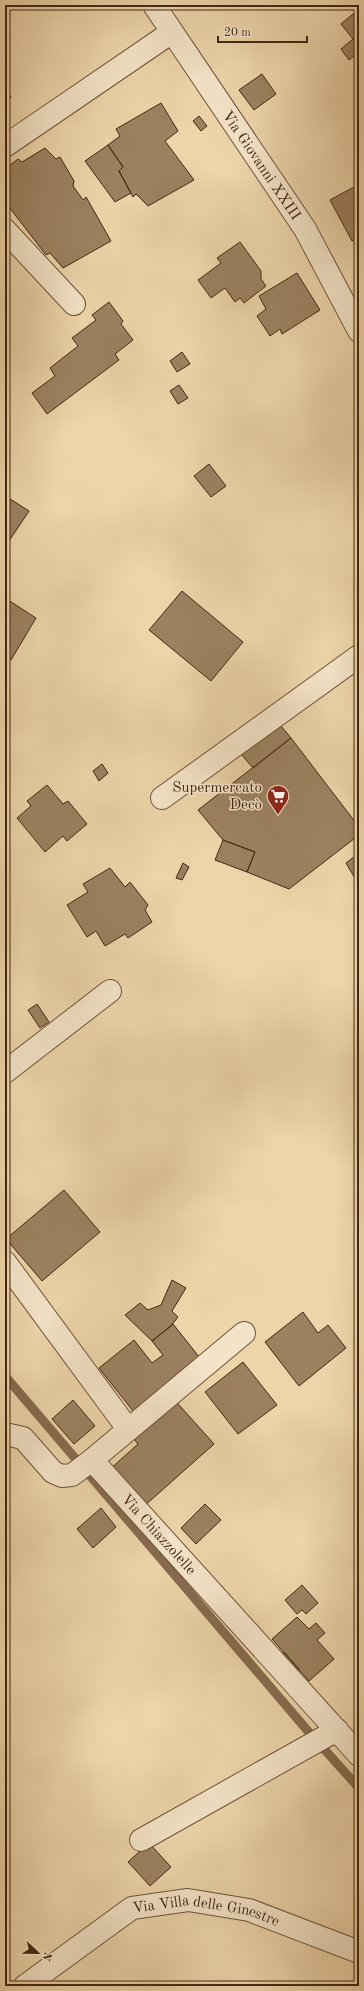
<svg xmlns="http://www.w3.org/2000/svg" width="364" height="1991" viewBox="0 0 364 1991" font-family="'Old Standard TT',serif">
  <style>
    .lines { fill: none; stroke-linecap: round; stroke-linejoin: round }
    .stream { stroke: #876b4e; stroke-width: 9 }
    .building { fill: #9c8161; stroke: #442713 }
    .minor-casing { stroke: #6e5238; stroke-width: 24 }
    .minor { stroke: #f3e3c7; stroke-width: 22 }
    .labels { text-anchor: middle; stroke-width: 3; stroke-linejoin: round; paint-order: stroke }
    .street-label { font-size: 15px; fill: #442713; stroke: #f3e3c7 }
    .poi-label { font-size: 15px; fill: #442713; stroke: #f3e3c7; text-anchor: end }
  </style>
  <rect width="100%" height="100%" fill="#edd4a9"/>
  <filter id="stains"><feTurbulence type="fractalNoise" baseFrequency=".005" numOctaves="4"/><feColorMatrix values="0 0 0 0 .2 0 0 0 0 .09 0 0 0 0 .02 0 0 0 .5 -.17"/></filter>
  <radialGradient id="worn" r=".72"><stop offset=".6" stop-color="#630" stop-opacity="0"/><stop offset="1" stop-color="#630" stop-opacity=".3"/></radialGradient>
  <g class="lines">
    <path class="stream" d="M5,1376L307,1730L359,1788"/>
  </g>
  <path class="building" d="M353,14L359,22V52L349,60L341,49L353,39L341,24Z
    M262,74L276,94L254,110L239,90Z
    M5,87L11,97L5,101Z
    M161,103L178,131L165,141L194,180L148,206L136,194L133,197L119,171L123,167L108,145L120,136L116,129Z
    M199,116L207,126L201,131L193,121Z
    M108,145L123,167L119,171L131,193L115,202L85,161Z
    M45,148L56,159L60,157L74,181L73,186L83,200L86,197L111,241L63,268L50,253L46,255L9,207L5,209V169L18,159L22,162Z
    M354,187L359,196V237L352,241L330,200Z
    M240,242L261,271V279L266,286L244,303L240,298L235,302L225,288L211,298L198,280L221,263L217,258Z
    M297,273L320,310L282,334L280,329L270,336L257,316L266,309L259,296Z
    M109,302L123,321L121,324L133,340L115,354L119,360L47,414L32,393L55,376L50,368L78,346L72,338L96,320L92,315Z
    M182,352L190,364L177,372L170,361Z
    M179,385L188,398L178,404L170,391Z
    M209,464L226,486L211,497L194,476Z
    M7,497L29,511L5,547V500Z
    M182,591L243,642L211,681L149,630Z
    M5,598L36,618L11,660L5,657Z
    M281,726L291,738L253,768L241,754Z
    M291,738L359,827V835L289,889L247,872L255,852L223,840L198,810Z
    M102,764L108,773L99,781L93,771Z
    M47,785L63,804L68,801L87,824L67,841L63,836L45,852L17,818L31,806L27,801Z
    M223,840L255,852L247,872L215,860Z
    M359,853V885L346,863Z
    M183,863L189,867L182,880L176,878Z
    M110,868L125,887L130,882L148,905L145,910L152,922L128,938L125,934L105,946L96,931L87,937L67,905L88,892L83,884Z
    M37,1004L49,1022L40,1028L28,1010Z
    M64,1190L100,1232L42,1281L6,1239Z
    M172,1280L186,1288L172,1311L178,1317L171,1326L152,1341L125,1315L140,1303L148,1310L161,1305Z
    M303,1312L318,1333L328,1325L346,1348L299,1386L265,1342Z
    M173,1324L200,1358L133,1411L99,1368L134,1340L152,1363L163,1355L152,1341Z
    M243,1362L277,1405L238,1434L205,1392Z
    M171,1396L214,1444L142,1508L109,1470L138,1444L134,1439Z
    M73,1400L95,1426L74,1444L52,1419Z
    M205,1504L221,1520L196,1544L181,1528Z
    M101,1508L116,1527L93,1548L77,1529Z
    M302,1585L318,1603L306,1614L302,1610L297,1614L285,1600Z
    M297,1617L309,1629L316,1623L325,1633L317,1640L334,1659L309,1681L272,1639Z
    M284,1652L299,1669L290,1679L275,1660Z
    M149,1843L171,1867L150,1886L128,1862Z"/>
  <g class="lines">
    <g class="minor-casing">
      <g id="minor">
        <path id="s1" d="M154,5L305,229L359,331"/>
        <path d="M5,146L172,32"/>
        <path d="M5,230L74,304"/>
        <path d="M162,798L359,656"/>
        <path d="M5,1072L110,991"/>
        <path d="M5,1262L128,1429"/>
        <path id="s2" d="M244,1333L92,1460L359,1755"/>
        <path d="M5,1434L23,1438L53,1472L62,1476L72,1475L92,1460"/>
        <path d="M141,1840L337,1730"/>
        <path id="s3" d="M25,1986L132,1908L188,1900L249,1910L359,1952"/>
      </g>
    </g>
    <use href="#minor" class="minor"/>
  </g>
  <defs>
    <g id="supermarket-pin" transform="scale(1.15)"><path d="M0 17L-7.5 6A9.5 9.5 0 1 1 7.5 6Z" fill="#8f2418" stroke="#f3e3c7"/><path d="M-6-5.5h2.5l.6 2H6L4.5 2H-2.5L-4.4-4H-6ZM-1.5 3.2a1.3 1.3 0 1 0 .1 0ZM3 3.2a1.3 1.3 0 1 0 .1 0Z" fill="#fff"/></g>
  </defs>
  <g fill-rule="evenodd">
    <use href="#supermarket-pin" x="278" y="796"/>
  </g>
  <g class="labels">
    <g class="street-label">
      <text dy="5" stroke="none"><textPath href="#s1" startOffset="193">Via Giovanni XXIII</textPath></text>
      <text dy="5" stroke="none"><textPath href="#s2" startOffset="298">Via Chiazzolelle</textPath></text>
      <text dy="5" stroke="none"><textPath href="#s3" startOffset="208">Via Villa delle Ginestre</textPath></text>
    </g>
    <g class="poi-label">
      <text x="262" y="792">Supermercato<tspan x="262" dy="17">Decò</tspan></text>
    </g>
  </g>
  <rect width="364" height="1991" fill="none" stroke="#edd4a9" stroke-width="20"/>
  <rect x="6" y="6" width="352" height="1979" fill="none" stroke="#442713" stroke-width="2"/>
  <rect x="10" y="10" width="344" height="1971" fill="none" stroke="#442713"/>
  <g transform="translate(38 1953) rotate(112)" stroke="#f3e3c7" stroke-width="3" paint-order="stroke">
  <path d="M0-3L7 15L0 10L-7 15Z" fill="#442713"/>
  <text y="-6" font-size="11" font-weight="bold" text-anchor="middle" fill="#442713">N</text>
  </g>
  <path d="M218 36v6h89v-6" fill="none" stroke="#442713" stroke-width="2"/>
  <text x="224" y="36" font-size="12" fill="#442713" stroke="#f3e3c7" stroke-width="3" paint-order="stroke">20 m</text>
  <rect width="100%" height="100%" filter="url(#stains)"/>
  <rect width="100%" height="100%" fill="url(#worn)"/>
</svg>
